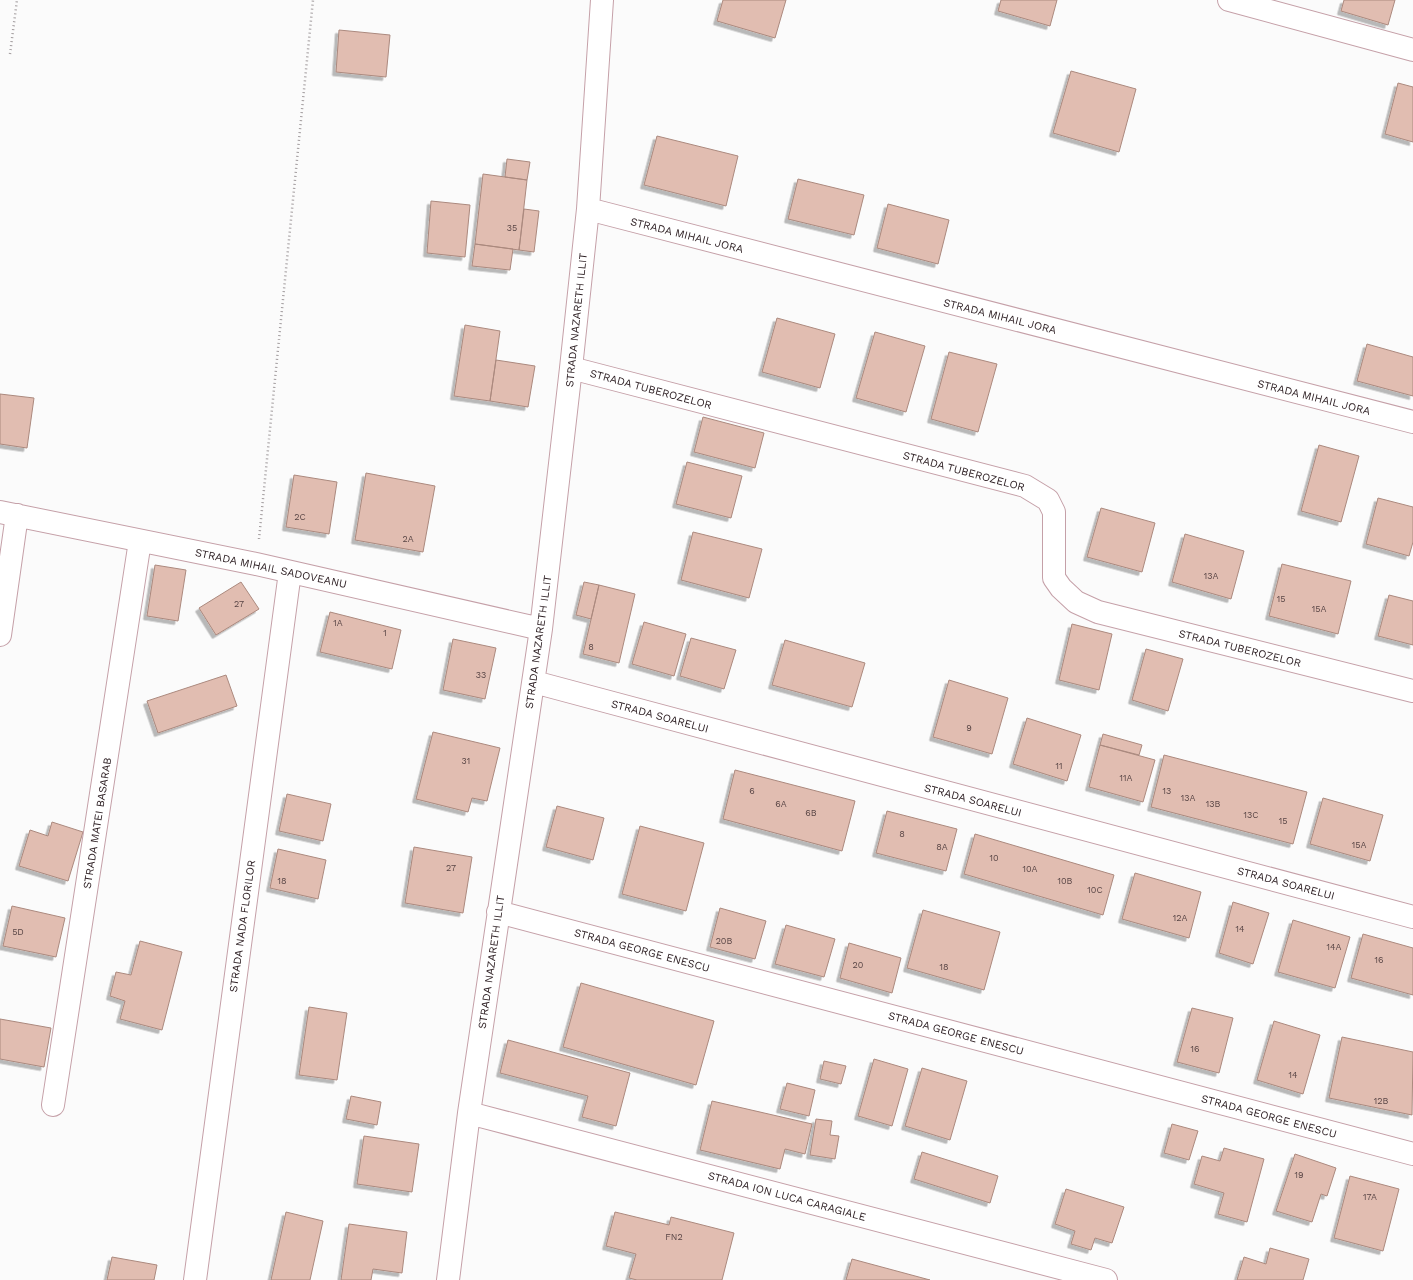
<svg xmlns="http://www.w3.org/2000/svg" width="1413" height="1280" viewBox="0 0 1413 1280" font-family="'Work Sans',sans-serif">
  <style>
    .building { fill: #e1bdb1; stroke: #ab897e; filter: url(#shadow) }
    .lines { fill: none; stroke-linecap: round; stroke-linejoin: round }
    .minor-casing { stroke: #c5a0a8; stroke-width: 24 }
    .path { stroke: #a29c9e; stroke-width: 2.5; stroke-dasharray: 1 3; stroke-linecap: butt }
    .minor { stroke: #fff; stroke-width: 22 }
    .labels { text-anchor: middle; stroke-width: 4; stroke-linejoin: round; paint-order: stroke }
    .number-label { font-size: 9px; fill: #584545 }
    .street-label { font-size: 11px; fill: #2b1d21; stroke: #fff }
  </style>
  <defs>
    <filter id="shadow"><feDropShadow dx="-3.5" dy="3.5" stdDeviation="0" flood-color="#0004"/></filter>
  </defs>
  <rect width="100%" height="100%" fill="#fbfbfb"/>
  <path class="building" d="M723,0H786L775,38L717,21Z
    M1001,0H1057L1050,26L998,11Z
    M1344,0H1395L1388,25L1341,11Z
    M339,30L390,35L386,77L336,72Z
    M1071,71L1136,89L1119,152L1053,133Z
    M1398,83L1413,87V142L1385,134Z
    M657,136L738,156L726,206L644,185Z
    M507,159L530,162L527,180L505,177Z
    M483,174L527,180L519,250L475,244Z
    M798,179L864,195L854,235L788,219Z
    M431,201L470,205L465,257L427,253Z
    M888,204L949,220L938,264L877,248Z
    M524,209L539,211L534,252L519,250Z
    M475,244L513,249L510,270L472,266Z
    M777,318L835,334L820,388L762,372Z
    M465,325L500,331L490,401L454,396Z
    M875,332L925,346L906,412L856,398Z
    M1367,344L1413,357V396L1357,381Z
    M949,352L997,364L978,432L931,419Z
    M496,360L535,366L528,407L490,401Z
    M0,394L34,398L27,448L0,444Z
    M703,417L764,433L755,468L694,452Z
    M1319,445L1359,456L1341,522L1301,511Z
    M687,462L742,476L731,518L676,504Z
    M366,473L435,486L423,552L355,540Z
    M294,475L337,482L329,534L286,527Z
    M1378,498L1413,507V542L1409,556L1366,544Z
    M1101,508L1155,523L1142,572L1087,557Z
    M693,532L762,549L749,598L681,580Z
    M1185,534L1244,551L1231,599L1172,582Z
    M1282,564L1351,581L1338,634L1269,616Z
    M155,565L186,570L178,621L147,616Z
    M241,582L259,609L216,635L199,608Z
    M584,582L599,585L591,619L576,615Z
    M599,585L635,594L619,663L583,654Z
    M1389,595L1413,601V645L1378,636Z
    M330,612L401,630L392,669L320,652Z
    M644,622L686,634L674,676L632,664Z
    M1072,624L1112,634L1099,690L1059,680Z
    M691,638L736,650L724,689L680,676Z
    M453,639L496,648L485,699L443,690Z
    M785,640L865,663L852,707L772,685Z
    M1146,649L1183,659L1168,711L1132,700Z
    M226,675L237,706L158,733L147,701Z
    M949,680L1008,698L992,754L933,737Z
    M1027,718L1081,735L1067,781L1013,764Z
    M433,732L500,748L487,801L472,798L468,812L416,799Z
    M1103,734L1142,745L1139,755L1100,745Z
    M1100,745L1155,760L1143,802L1089,787Z
    M1164,755L1307,792L1293,844L1151,807Z
    M735,770L855,801L842,851L723,819Z
    M287,794L331,804L323,841L279,831Z
    M1323,798L1383,815L1370,861L1310,844Z
    M557,806L604,818L593,860L546,847Z
    M887,811L957,829L946,871L876,853Z
    M52,822L83,832L68,881L19,866L30,830L48,836Z
    M640,826L704,843L686,911L622,894Z
    M975,834L1114,875L1103,915L964,874Z
    M414,847L472,857L463,913L405,903Z
    M278,849L326,860L318,899L270,888Z
    M1135,873L1201,892L1189,938L1122,919Z
    M1233,902L1269,913L1253,964L1219,953Z
    M12,906L65,918L56,957L3,946Z
    M720,908L766,921L755,959L710,947Z
    M923,910L1000,932L984,990L907,968Z
    M1293,920L1350,937L1335,988L1278,972Z
    M786,925L835,939L824,977L775,964Z
    M1363,934L1413,948V995L1351,978Z
    M140,941L182,952L162,1030L120,1019L125,1001L110,996L116,972L131,975Z
    M849,943L901,958L892,993L840,978Z
    M581,983L714,1021L696,1085L563,1047Z
    M309,1007L347,1013L337,1080L299,1075Z
    M1192,1008L1233,1018L1219,1073L1177,1062Z
    M0,1019L51,1028L44,1067L0,1059Z
    M1274,1021L1320,1035L1303,1094L1257,1080Z
    M1342,1037L1413,1052L1412,1115L1329,1098Z
    M508,1040L630,1073L616,1126L582,1117L588,1096L500,1073Z
    M874,1059L908,1069L892,1126L858,1116Z
    M824,1061L846,1066L841,1084L820,1079Z
    M922,1068L967,1081L950,1140L905,1126Z
    M787,1083L815,1090L809,1116L780,1109Z
    M351,1096L381,1102L377,1125L346,1119Z
    M712,1101L812,1124L805,1154L785,1149L780,1169L700,1150Z
    M816,1119L832,1121L830,1135L839,1136L835,1159L810,1155Z
    M1172,1124L1198,1131L1189,1160L1164,1153Z
    M364,1136L419,1144L412,1192L357,1184Z
    M1224,1148L1264,1159L1247,1222L1218,1214L1224,1193L1194,1184L1202,1156L1220,1161Z
    M922,1152L998,1176L990,1203L914,1179Z
    M1295,1154L1336,1168L1327,1196L1321,1194L1312,1222L1276,1211Z
    M1350,1176L1399,1189L1383,1251L1334,1238Z
    M1066,1189L1124,1207L1112,1243L1095,1238L1091,1250L1071,1244L1075,1231L1055,1224Z
    M286,1212L323,1221L310,1280H271Z
    M615,1212L669,1225L671,1217L734,1233L722,1280H637L629,1278L636,1254L606,1246Z
    M349,1224L407,1232L402,1273L373,1269L371,1280H341Z
    M1270,1248L1309,1259L1303,1280H1237L1244,1257L1266,1264Z
    M112,1257L157,1265L154,1280H107Z
    M852,1259L930,1280H846Z"/>
  <g class="lines">
    <g class="minor-casing">
      <path id="minor" d="M1229,0L1413,50
        M588,209L1413,422
        M571,368L1025,486L1048,500L1054,512V578L1061,588L1076,602L1098,612L1413,691
        M0,512L256,564L541,629
        M0,635L17,515
        M534,682L1413,917
        M498,912L1413,1154
        M53,1105L140,541
        M469,1113L1106,1280
        M195,1280L290,572
        M448,1280L469,1113L541,629L571,368L588,209L602,0"/>
    </g>
    <path class="path" d="M10,54L17,0
      M259,539L313,0"/>
    <use href="#minor" class="minor"/>
  </g>
  <g class="labels">
    <g class="number-label">
      <text x="512" y="231">35</text>
      <text x="300" y="520">2C</text>
      <text x="408" y="542">2A</text>
      <text x="1211" y="579">13A</text>
      <text x="1281" y="602">15</text>
      <text x="239" y="607">27</text>
      <text x="1319" y="612">15A</text>
      <text x="338" y="626">1A</text>
      <text x="385" y="636">1</text>
      <text x="591" y="650">8</text>
      <text x="481" y="678">33</text>
      <text x="969" y="731">9</text>
      <text x="466" y="764">31</text>
      <text x="1059" y="769">11</text>
      <text x="1126" y="781">11A</text>
      <text x="752" y="794">6</text>
      <text x="1167" y="794">13</text>
      <text x="1188" y="801">13A</text>
      <text x="781" y="807">6A</text>
      <text x="1213" y="807">13B</text>
      <text x="811" y="816">6B</text>
      <text x="1251" y="818">13C</text>
      <text x="1283" y="824">15</text>
      <text x="902" y="837">8</text>
      <text x="1359" y="848">15A</text>
      <text x="942" y="850">8A</text>
      <text x="994" y="861">10</text>
      <text x="451" y="871">27</text>
      <text x="1030" y="872">10A</text>
      <text x="282" y="884">18</text>
      <text x="1065" y="884">10B</text>
      <text x="1095" y="893">10C</text>
      <text x="1180" y="921">12A</text>
      <text x="1240" y="932">14</text>
      <text x="18" y="935">5D</text>
      <text x="724" y="944">20B</text>
      <text x="1334" y="950">14A</text>
      <text x="1379" y="963">16</text>
      <text x="858" y="968">20</text>
      <text x="944" y="970">18</text>
      <text x="1195" y="1052">16</text>
      <text x="1293" y="1078">14</text>
      <text x="1381" y="1104">12B</text>
      <text x="1299" y="1178">19</text>
      <text x="1370" y="1200">17A</text>
      <text x="674" y="1240">FN2</text>
    </g>
    <g class="street-label">
      <text transform="translate(687 235) rotate(14)" y="4">STRADA MIHAIL JORA</text>
      <text transform="translate(1000 316) rotate(14)" y="4">STRADA MIHAIL JORA</text>
      <text transform="translate(576 320) rotate(-84)" y="4">STRADA NAZARETH ILLIT</text>
      <text transform="translate(651 389) rotate(15)" y="4">STRADA TUBEROZELOR</text>
      <text transform="translate(1314 397) rotate(14)" y="4">STRADA MIHAIL JORA</text>
      <text transform="translate(964 471) rotate(15)" y="4">STRADA TUBEROZELOR</text>
      <text transform="translate(271 568) rotate(12)" y="4">STRADA MIHAIL SADOVEANU</text>
      <text transform="translate(538 642) rotate(-82)" y="4">STRADA NAZARETH ILLIT</text>
      <text transform="translate(1240 648) rotate(14)" y="4">STRADA TUBEROZELOR</text>
      <text transform="translate(660 716) rotate(15)" y="4">STRADA SOARELUI</text>
      <text transform="translate(973 800) rotate(15)" y="4">STRADA SOARELUI</text>
      <text transform="translate(97 823) rotate(-81)" y="4">STRADA MATEI BASARAB</text>
      <text transform="translate(1286 883) rotate(15)" y="4">STRADA SOARELUI</text>
      <text transform="translate(242 926) rotate(-82)" y="4">STRADA NADA FLORILOR</text>
      <text transform="translate(642 950) rotate(15)" y="4">STRADA GEORGE ENESCU</text>
      <text transform="translate(491 962) rotate(-82)" y="4">STRADA NAZARETH ILLIT</text>
      <text transform="translate(956 1033) rotate(15)" y="4">STRADA GEORGE ENESCU</text>
      <text transform="translate(1269 1116) rotate(15)" y="4">STRADA GEORGE ENESCU</text>
      <text transform="translate(787 1196) rotate(15)" y="4">STRADA ION LUCA CARAGIALE</text>
    </g>
  </g>
</svg>
